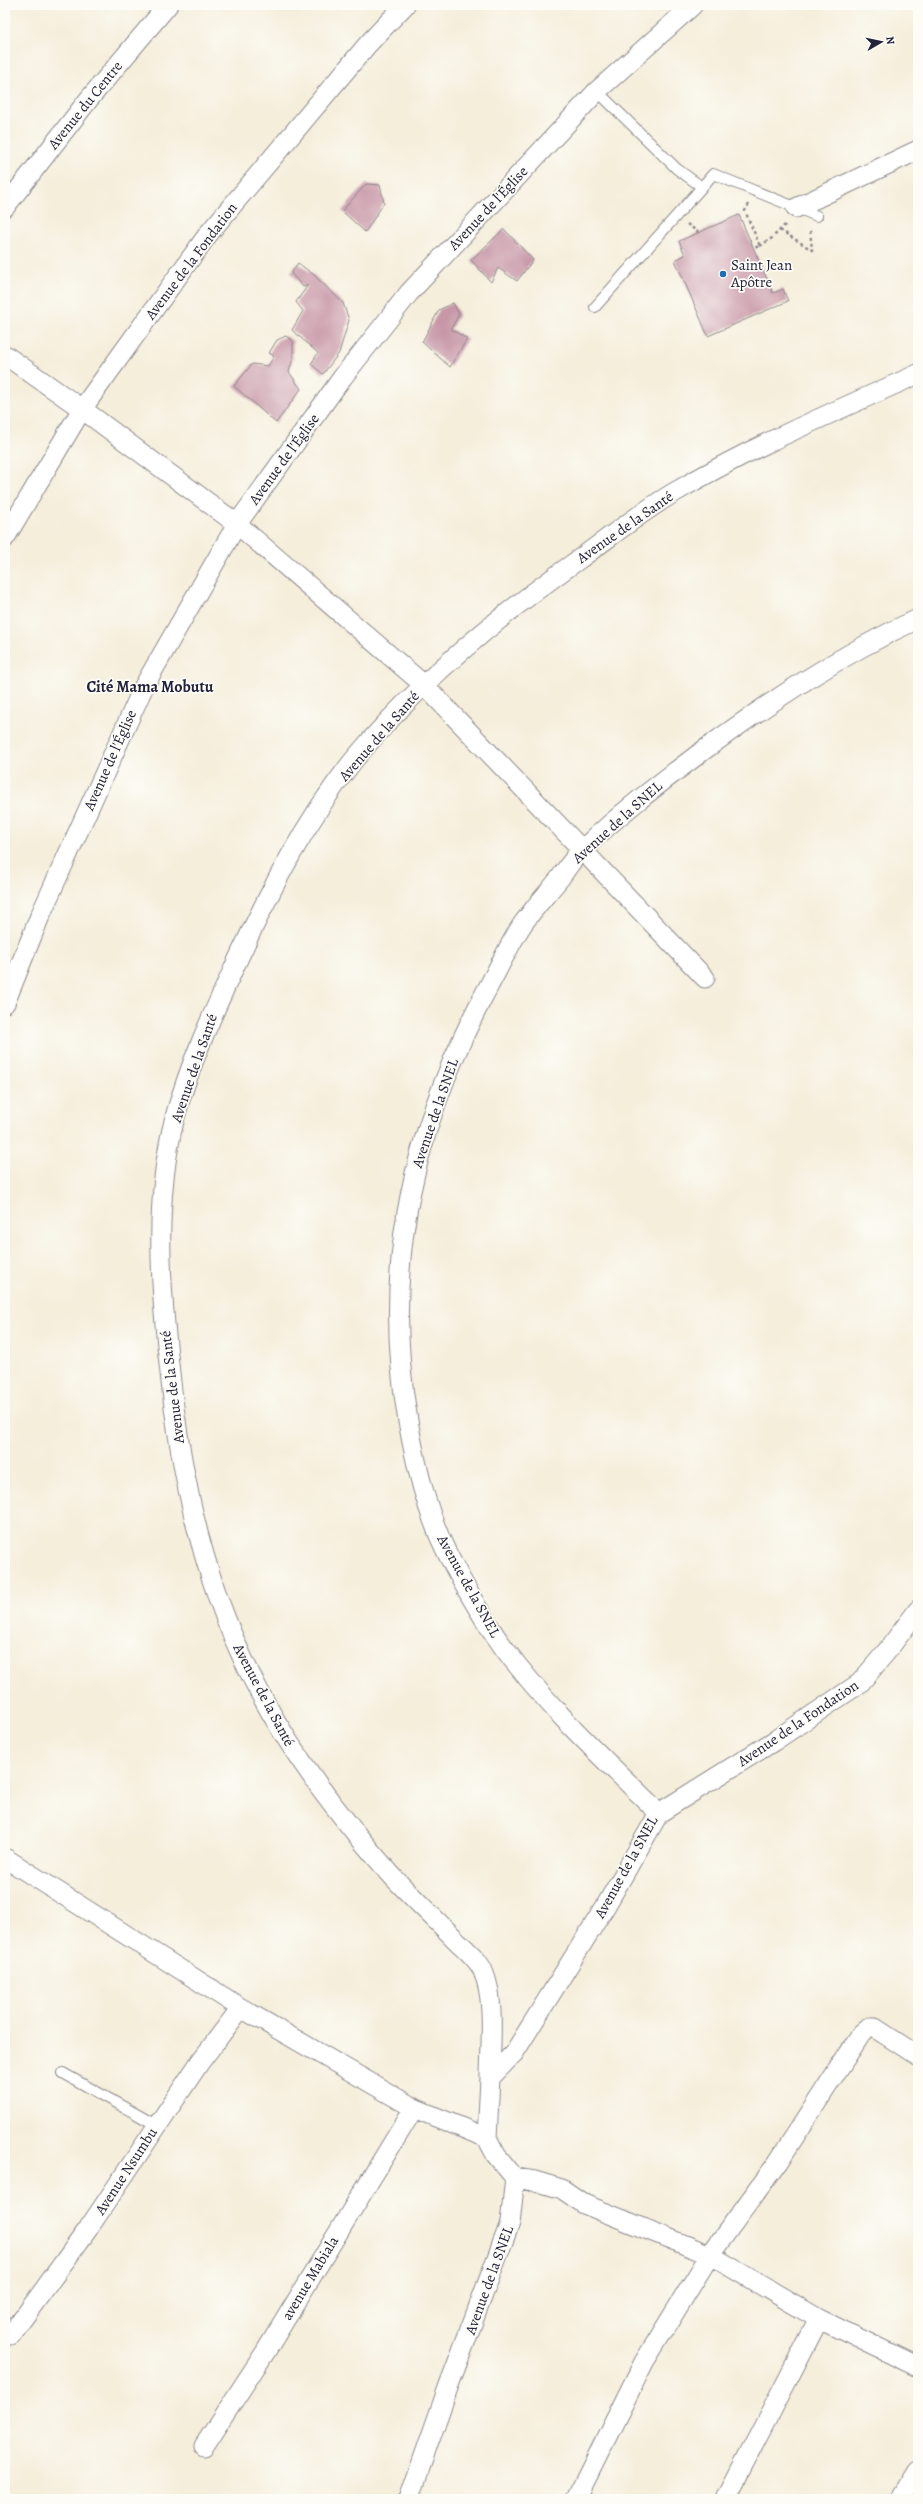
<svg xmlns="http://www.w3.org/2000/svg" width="923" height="2504" viewBox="0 0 923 2504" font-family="Alegreya,serif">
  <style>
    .building { fill: #c797a7 }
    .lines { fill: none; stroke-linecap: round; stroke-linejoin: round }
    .service-casing { stroke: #8c888b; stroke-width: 12 }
    .minor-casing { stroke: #8c888b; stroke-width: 21 }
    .path { stroke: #8c888b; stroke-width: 2.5; stroke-dasharray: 3 3; stroke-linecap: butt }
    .service { stroke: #fff; stroke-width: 10 }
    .minor { stroke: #fff; stroke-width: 19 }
    .poi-dot { fill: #1f6fb2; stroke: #fdfcf7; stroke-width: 1.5 }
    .labels { text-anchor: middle; stroke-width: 3.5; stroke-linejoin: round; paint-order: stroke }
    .street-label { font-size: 15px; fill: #22223b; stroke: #fdfcf7 }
    .poi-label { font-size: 15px; fill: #22223b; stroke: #fdfcf7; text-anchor: start }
    .neighbourhood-label { font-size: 16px; font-weight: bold; fill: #22223b; stroke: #fdfcf7 }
  </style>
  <rect width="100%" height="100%" fill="#fdfcf7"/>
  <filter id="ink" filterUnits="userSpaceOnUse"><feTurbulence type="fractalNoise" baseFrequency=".025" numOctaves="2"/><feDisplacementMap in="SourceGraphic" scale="8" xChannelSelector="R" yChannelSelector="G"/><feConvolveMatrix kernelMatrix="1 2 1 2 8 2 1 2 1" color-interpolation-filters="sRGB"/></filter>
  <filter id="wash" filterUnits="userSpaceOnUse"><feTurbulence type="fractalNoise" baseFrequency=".012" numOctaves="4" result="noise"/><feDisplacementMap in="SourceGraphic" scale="16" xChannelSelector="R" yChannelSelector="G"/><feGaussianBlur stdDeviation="0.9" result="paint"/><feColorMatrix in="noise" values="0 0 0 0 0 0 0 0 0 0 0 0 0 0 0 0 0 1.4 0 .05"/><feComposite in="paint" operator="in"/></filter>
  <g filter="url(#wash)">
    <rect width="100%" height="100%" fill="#f5eedb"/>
    <g id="blocks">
      <path class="building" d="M366,184L380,185L384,203L365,232L342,211Z
        M739,215L773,293L783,289L788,301L708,336L675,260L685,255L679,241Z
        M504,229L533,260L517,281L498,268L491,282L471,260Z
        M298,263L314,275L343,303L349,320L339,353L323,374L311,364L318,353L292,330L303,311L296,302L308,285L303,287L291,273Z
        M453,303L459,314L451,329L467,339L450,367L422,342L439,310Z
        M286,336L293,341V358L289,372L301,389L276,423L234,386L252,364L268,366L274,356L269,353L277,340Z"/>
    </g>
  </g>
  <g filter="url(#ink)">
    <use href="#blocks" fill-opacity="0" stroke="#8c888b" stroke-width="1"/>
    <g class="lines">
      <g class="service-casing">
        <path id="service" d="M702,187L713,174L817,216
          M595,307L702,187L677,169L597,91
          M63,2073L156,2125"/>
      </g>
      <g class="minor-casing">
        <path id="minor" d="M5,207L89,99L168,5
          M796,208L918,150
          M5,355L82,409L237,524L424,685L705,978
          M5,538L82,409L209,233L368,44L405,5
          M5,1003L40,916L144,686L237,524L342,378L409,293L597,91L693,5
          M659,1813L774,1741L860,1683L887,1651L918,1610
          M5,1858L241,2008L414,2108L487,2138
          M490,2078C490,2047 496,2000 483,1971C478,1959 465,1949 455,1939C435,1919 414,1899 394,1878C343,1821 297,1762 261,1695C205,1591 181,1481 169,1364C160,1283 154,1198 175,1117C190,1062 215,1009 239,957C271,889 306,820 353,761C417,683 496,618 578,560C610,537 641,512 675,492C753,446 836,411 918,374
          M515,2178L535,2181L562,2189L584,2204L710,2255L819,2319L918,2367
          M11,2335L88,2229L200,2062L241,2008
          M204,2446L266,2351L414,2108
          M409,2499L449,2385L510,2223L515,2178L496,2155L487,2138L490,2078L514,2053L605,1907L659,1813C605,1760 549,1709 504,1648C482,1618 463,1584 446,1551C426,1510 416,1465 408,1421C380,1259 415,1121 493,978C502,961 511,942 522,925C533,909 547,894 560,878C567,868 574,857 583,849C619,814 660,783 700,753C768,703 841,654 918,619
          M576,2499L644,2362L710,2255L778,2162L861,2034L868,2028H875L918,2056
          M726,2499L819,2319
          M900,2499L918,2470"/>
      </g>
      <path class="path" d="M749,204L745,211L760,246L753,248
        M687,224L698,232
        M780,230L812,250L810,229
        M760,246L772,238L787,223"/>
      <use href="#service" class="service"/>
      <use href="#minor" class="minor"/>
    </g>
  </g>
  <circle class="poi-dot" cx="723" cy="274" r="4"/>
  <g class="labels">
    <g class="street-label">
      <text transform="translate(85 105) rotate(-51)" y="5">Avenue du Centre</text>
      <text transform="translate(488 208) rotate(-47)" y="5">Avenue de l'Église</text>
      <text transform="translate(191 261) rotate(-53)" y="5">Avenue de la Fondation</text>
      <text transform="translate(284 459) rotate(-54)" y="5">Avenue de l'Église</text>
      <text transform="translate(625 527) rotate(-35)" y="5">Avenue de la Santé</text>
      <text transform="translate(379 736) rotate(-49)" y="5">Avenue de la Santé</text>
      <text transform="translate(110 760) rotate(-66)" y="5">Avenue de l'Église</text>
      <text transform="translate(617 822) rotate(-42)" y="5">Avenue de la SNEL</text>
      <text transform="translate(194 1068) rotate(-71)" y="5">Avenue de la Santé</text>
      <text transform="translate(435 1113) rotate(-71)" y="5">Avenue de la SNEL</text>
      <text transform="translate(172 1387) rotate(-97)" y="5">Avenue de la Santé</text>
      <text transform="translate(469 1586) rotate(61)" y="5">Avenue de la SNEL</text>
      <text transform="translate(264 1695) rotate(62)" y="5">Avenue de la Santé</text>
      <text transform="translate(798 1723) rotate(-34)" y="5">Avenue de la Fondation</text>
      <text transform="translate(626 1867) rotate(-61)" y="5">Avenue de la SNEL</text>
      <text transform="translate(126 2171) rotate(-57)" y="5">Avenue Nsumbu</text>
      <text transform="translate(310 2278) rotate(-59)" y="5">avenue Mabiala</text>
      <text transform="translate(489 2280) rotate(-70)" y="5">Avenue de la SNEL</text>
    </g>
    <g class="poi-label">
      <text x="731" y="270">Saint Jean<tspan x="731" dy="17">Apôtre</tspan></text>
    </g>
    <g class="neighbourhood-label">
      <text x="150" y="692">Cité Mama Mobutu</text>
    </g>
  </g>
  <rect width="923" height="2504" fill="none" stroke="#fdfcf7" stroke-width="20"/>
  <g transform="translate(881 42) rotate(81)" stroke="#fdfcf7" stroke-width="3" paint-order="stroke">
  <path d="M0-3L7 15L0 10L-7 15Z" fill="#22223b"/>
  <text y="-6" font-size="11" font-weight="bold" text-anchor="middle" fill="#22223b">N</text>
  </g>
</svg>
